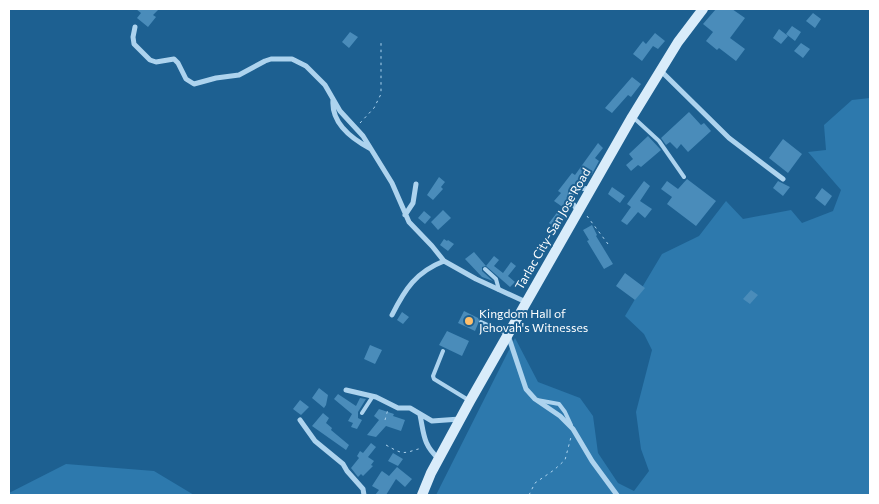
<svg xmlns="http://www.w3.org/2000/svg" width="879" height="504" viewBox="0 0 879 504" font-family="Commissioner,sans-serif">
  <style>
    .green { fill: #2d79ad }
    .building { fill: #4a8cba }
    .lines { fill: none; stroke-linecap: round; stroke-linejoin: round }
    .path { stroke: #add3ee; stroke-width: 1; stroke-dasharray: 2.5 4; stroke-linecap: butt }
    .lane { stroke: #add3ee; stroke-width: 4 }
    .street { stroke: #add3ee; stroke-width: 5 }
    .secondary { stroke: #d9ecfa; stroke-width: 10 }
    .poi-dot { fill: #febf6b; stroke: #1d6091; stroke-width: 2 }
    .labels { text-anchor: middle; stroke-width: 4; stroke-linejoin: round; paint-order: stroke }
    .street-label { font-size: 12px; fill: #fff; stroke: #1d6091 }
    .poi-label { font-size: 12px; fill: #fff; stroke: #1d6091; text-anchor: start }
  </style>
  <rect width="100%" height="100%" fill="#1d6091"/>
  <path class="green" d="M870,98V495H436L515,338L538,382L580,398L593,416L598,453L618,483L634,491L649,471L641,449L636,412L652,350L644,334L625,316L662,254L699,236L726,201L743,219L791,210L802,223L833,211L841,190L808,152L826,150L824,125L852,100Z
    M66,464L154,471L194,495H9V493Z"/>
  <path class="building" d="M136,9H159L153,15L156,17L148,27L137,18L141,13Z
    M716,9H732L745,18L730,38L745,49L736,61L719,48L717,50L706,41L713,32L703,24Z
    M813,13L821,19L815,28L806,21Z
    M792,26L801,32L795,41L786,34Z
    M779,29L788,36L781,44L773,38Z
    M350,32L358,37L349,48L342,42Z
    M655,33L665,41L658,49L653,46L642,61L633,54L643,41L646,44Z
    M801,43L810,49L803,58L794,51Z
    M632,77L641,84L631,97L628,95L612,113L605,108Z
    M689,112L701,125L704,123L711,131L688,152L681,144L677,149L670,142L666,145L661,138Z
    M648,136L661,150L641,167L638,165L631,171L626,165L633,159L629,154Z
    M783,139L802,154L788,173L769,158Z
    M598,143L603,148L595,158L599,161L592,174L583,184H576L568,191L567,203L564,208L554,201L561,193L558,191L572,173L575,175Z
    M439,177L445,182L441,187L443,189L433,200L427,195Z
    M687,179L716,201L696,226L667,204L672,197L661,189L667,181L678,189Z
    M644,181L650,186L640,201L652,209L645,218L638,212L627,225L621,221L631,207L627,204Z
    M778,181L790,187L783,196L773,188Z
    M612,187L625,196L620,203L608,194Z
    M822,188L832,196L825,206L815,198Z
    M443,210L451,218L438,230L431,222Z
    M559,210L567,216L557,229L549,223Z
    M424,211L431,217L425,224L418,218Z
    M592,225L597,235L596,236L613,264L604,269L587,241L589,240L583,230Z
    M444,239L447,241L448,240L454,244L448,251L440,245Z
    M474,252L486,266L494,256L499,260L494,266L503,273L511,262L516,266L508,276L515,282L510,287L486,266L482,267V271L493,281L482,277L465,259Z
    M625,273L645,288L635,300L616,286Z
    M751,290L758,295L750,304L743,299Z
    M464,311L480,319L475,331L458,323Z
    M402,312L409,317L403,324L397,320Z
    M447,331L469,341L462,356L439,345Z
    M370,345L382,350L375,364L364,359Z
    M319,388L328,395L326,405L324,408L312,398Z
    M338,394L356,406L360,398L366,399L358,412V418L362,420L357,429L351,427L353,423L348,421L352,414L334,399Z
    M300,400L309,407L301,415L293,409Z
    M379,409L394,414L393,416L405,420L401,431L386,426L376,437L367,435L379,420L374,416Z
    M323,413L329,418L326,423L332,428L331,430L349,445L346,450L312,426Z
    M371,443L376,447L368,457L374,461L371,465L373,466L363,476L361,474L358,477L351,468L359,458L357,456L360,451L363,453Z
    M393,453L403,459L398,466L388,461Z
    M397,467L412,479L405,487L396,479L386,495H375L379,490L372,486L381,472L382,471L389,476Z"/>
  <g class="lines">
    <path class="path" d="M360,123L374,108L381,94V41
      M587,216L608,244
      M385,420L388,409
      M386,445C405,456 403,453 422,448
      M529,495L535,483L554,470L565,460L571,437"/>
    <path class="lane" d="M634,118L659,141L684,177
      M485,269L496,279L499,290
      M481,322L508,334
      M443,351L433,376L434,379L470,401
      M537,400L559,404L565,412L571,425
      M362,413L373,396"/>
    <path class="street" d="M135,27L133,37L134,44L150,60L156,62L174,59L178,63L186,79L194,84L216,78L239,75L265,61L271,59H292L306,66L325,85L340,111L363,136L392,183L409,222L432,246L444,261L476,279L526,302
      M660,70L729,138L783,179
      M333,100C331,124 352,139 371,149
      M578,211L571,201V194L578,188L590,189
      M405,215L413,203L416,184
      M392,315C405,289 416,272 444,261
      M508,335L526,389L535,399L560,416L573,429L592,461L617,495
      M346,390L376,397L398,408H410L432,421L460,419
      M420,415C424,434 423,445 439,459
      M300,420L315,441L343,464L347,471L363,489L364,495"/>
    <path class="secondary" d="M422,495L431,473L470,401L632,117L678,42L703,9"/>
  </g>
  <circle class="poi-dot" cx="469" cy="321" r="5"/>
  <g class="labels">
    <g class="street-label">
      <text transform="translate(553 229) rotate(-60)" y="4">Tarlac City-San Jose Road</text>
    </g>
    <g class="poi-label">
      <text x="479" y="318">Kingdom Hall of<tspan x="479" dy="14">Jehovah's Witnesses</tspan></text>
    </g>
  </g>
  <rect width="879" height="504" fill="none" stroke="#ffffff" stroke-width="20"/>
</svg>
